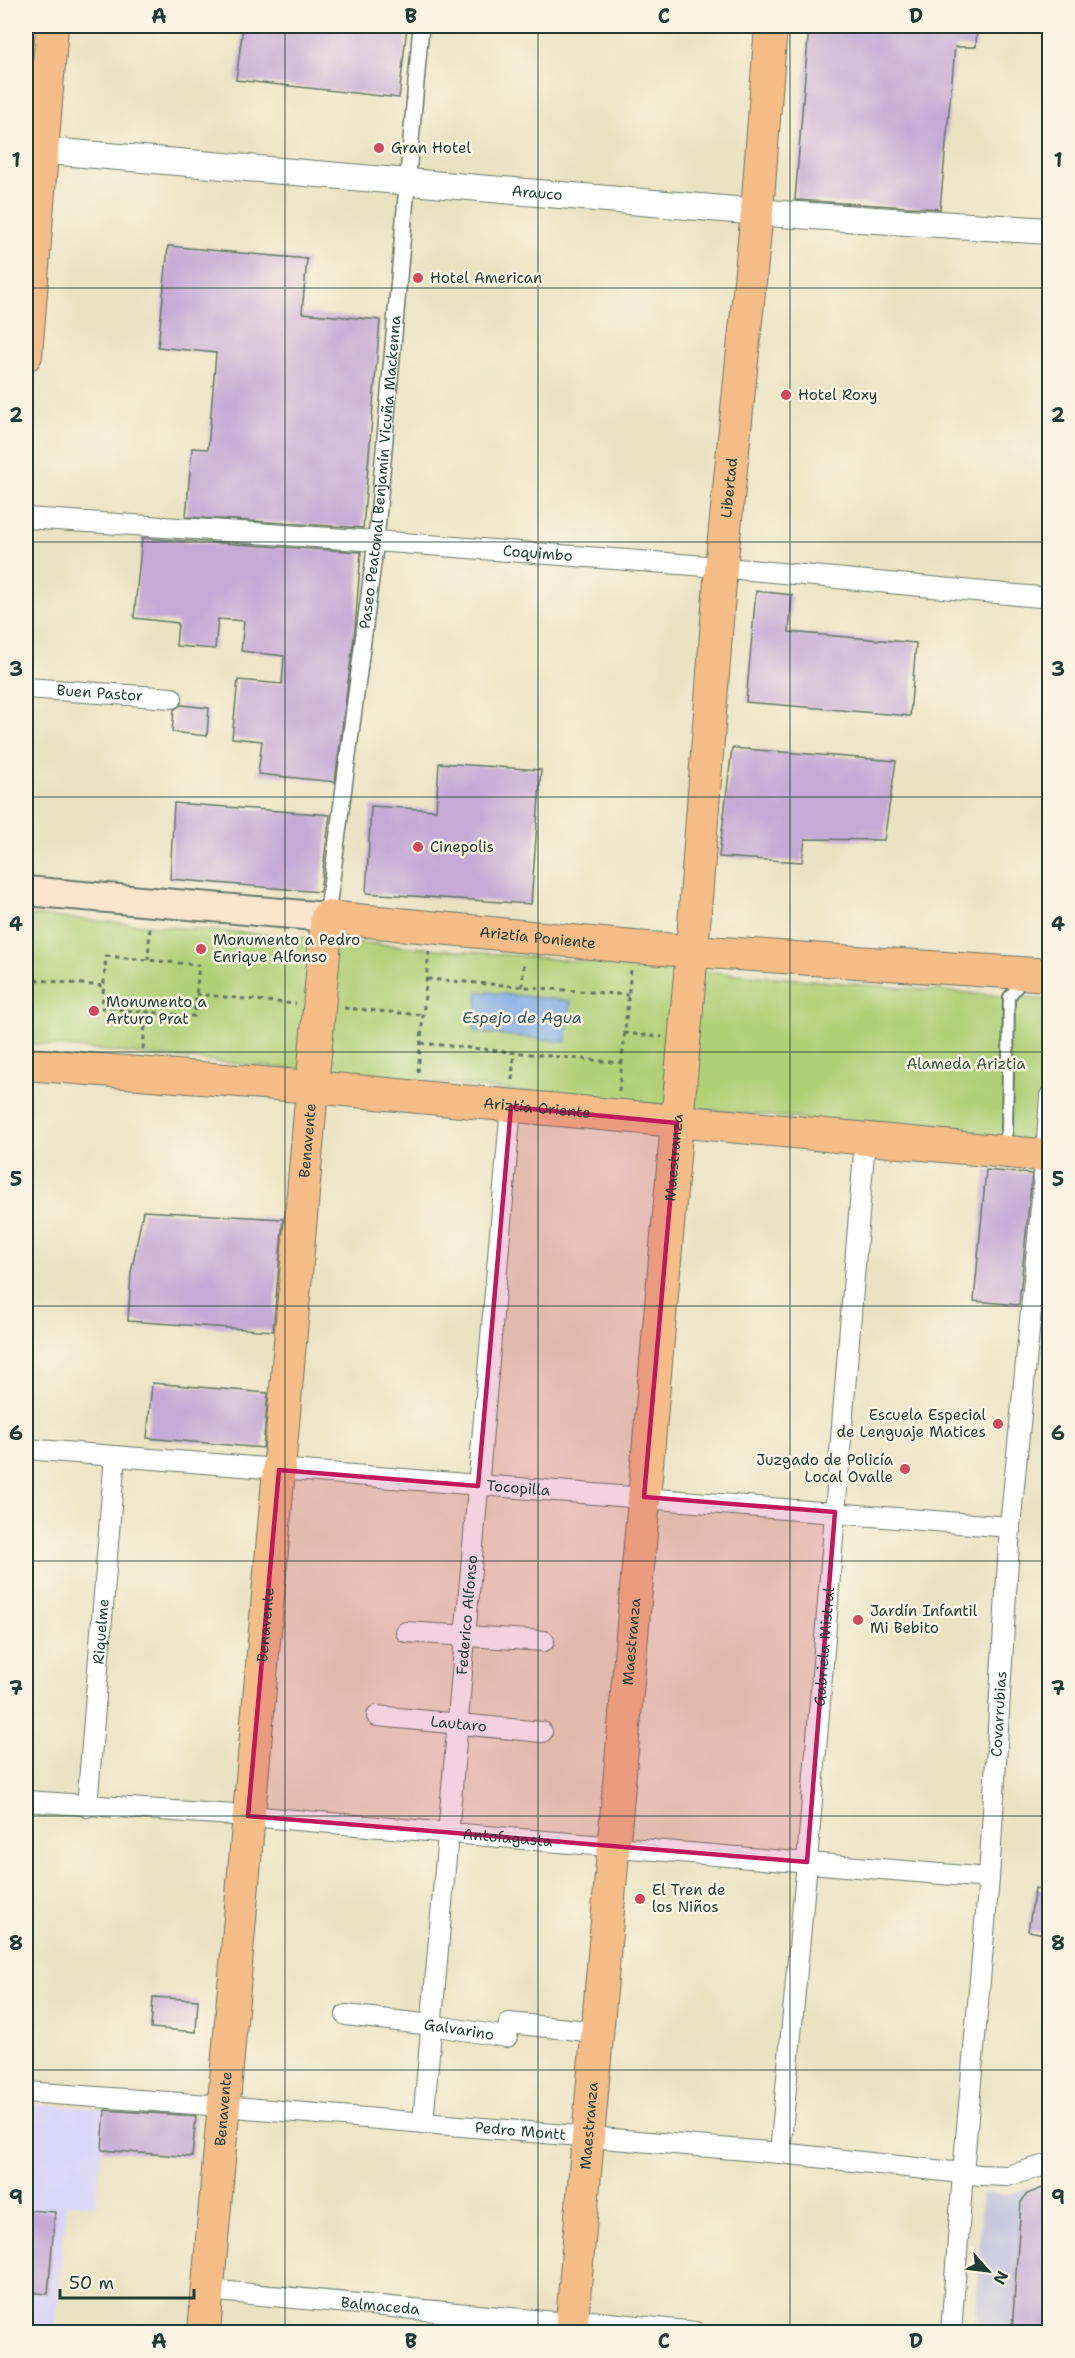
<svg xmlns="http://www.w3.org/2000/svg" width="1075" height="2358" viewBox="0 0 1075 2358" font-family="'Shantell Sans',sans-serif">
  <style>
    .built { fill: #dad6f7 }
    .industrial { fill: #c0c2dd }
    .green { fill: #b0d078; stroke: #688656; stroke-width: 1.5 }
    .water { fill: #7baae5; stroke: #4d748c; stroke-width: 1.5 }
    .building { fill: #c4aad4 }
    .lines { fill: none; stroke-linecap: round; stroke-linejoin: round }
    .service-casing { stroke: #676; stroke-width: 14 }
    .pedestrian-casing { stroke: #676; stroke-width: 18 }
    .minor-casing { stroke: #676; stroke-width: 22 }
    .tertiary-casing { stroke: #676; stroke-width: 28 }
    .secondary-casing { stroke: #676; stroke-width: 32 }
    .primary-casing { stroke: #676; stroke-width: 34 }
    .path { stroke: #676; stroke-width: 3; stroke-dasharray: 4.5 4.5; stroke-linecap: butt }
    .service { stroke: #fff; stroke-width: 10 }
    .pedestrian { stroke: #fff; stroke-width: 15 }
    .minor { stroke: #fff; stroke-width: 20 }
    .tertiary { stroke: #fff; stroke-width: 26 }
    .secondary { stroke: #fce5cf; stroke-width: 28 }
    .primary { stroke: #f7bd88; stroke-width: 32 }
    .marked { fill: #c2185b; fill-opacity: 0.2; stroke: #c2185b; stroke-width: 4.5; stroke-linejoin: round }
    .grid { fill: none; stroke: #1f3d34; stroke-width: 1.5; stroke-opacity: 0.55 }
    .poi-dot { fill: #d1495b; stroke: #fcf5e5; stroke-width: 2 }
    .labels { text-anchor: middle; stroke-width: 5; stroke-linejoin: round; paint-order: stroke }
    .poi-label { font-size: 15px; fill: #1f3d34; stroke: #fcf5e5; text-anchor: start }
    .street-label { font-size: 15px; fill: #1f3d34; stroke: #fcf5e5 }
    .park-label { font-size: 15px; fill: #3c5a42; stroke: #fcf5e5 }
    .water-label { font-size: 16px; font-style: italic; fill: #365860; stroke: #fcf5e5 }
    .neatline { fill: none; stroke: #1f3d34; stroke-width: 2 }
    .grid-label { font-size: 20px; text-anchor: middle; font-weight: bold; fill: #1f3d34 }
  </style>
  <rect width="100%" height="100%" fill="#fcf5e5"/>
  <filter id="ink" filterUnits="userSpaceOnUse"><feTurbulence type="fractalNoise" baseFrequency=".0167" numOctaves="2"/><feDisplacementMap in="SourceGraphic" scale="12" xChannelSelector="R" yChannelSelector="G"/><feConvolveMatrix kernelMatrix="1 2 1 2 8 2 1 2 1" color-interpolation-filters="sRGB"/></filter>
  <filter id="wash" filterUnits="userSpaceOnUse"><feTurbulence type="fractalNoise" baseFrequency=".008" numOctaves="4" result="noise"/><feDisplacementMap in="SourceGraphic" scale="24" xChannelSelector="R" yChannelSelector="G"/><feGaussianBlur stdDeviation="1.35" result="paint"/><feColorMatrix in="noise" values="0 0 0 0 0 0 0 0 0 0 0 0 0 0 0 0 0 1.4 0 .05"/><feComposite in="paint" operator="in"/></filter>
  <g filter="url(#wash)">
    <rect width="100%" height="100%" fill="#eae3c2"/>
    <path class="built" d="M26,2104L105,2109L96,2206L67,2203L55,2332H26Z"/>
    <path class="industrial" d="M1049,2181V2332H975L982,2193L1006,2195Z"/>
    <path class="green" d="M26,915L1049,1000V1143L26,1043Z"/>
    <path class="water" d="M478,991L571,1001L566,1042L474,1032Z"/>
    <g id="blocks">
      <path class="building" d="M243,26H407L399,98L236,80Z
        M809,26H977L976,47H955L940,209L795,200Z
        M168,246L307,259L302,313L380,320L363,528L186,517L192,448L208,449L216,353L158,347Z
        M142,538L361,552L355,629L335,782L258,774L262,741L232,738L238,680L282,684L284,656L241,651L244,621L218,619L215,649L176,646L178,623L134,618Z
        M756,591L792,595L789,632L916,643L910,716L746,702Z
        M181,705L209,708L207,736L172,732L174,710Z
        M732,748L896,761L884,840L805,839L802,862L719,857Z
        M439,763L541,770L531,904L366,893L371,806L436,810Z
        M174,803L330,815L320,892L170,879Z
        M986,1170L1032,1174L1019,1305L974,1301Z
        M143,1211L283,1219L273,1331L128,1321L131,1273Z
        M152,1383L268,1393L263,1448L147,1438Z
        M1035,1888L1050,1891V1935L1028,1931Z
        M153,1997L198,2000L196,2032L151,2028Z
        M105,2110L196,2116L192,2157L102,2150Z
        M1050,2185V2332L1012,2330L1021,2202L1027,2194Z
        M26,2210L55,2212L48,2294L26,2292Z"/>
    </g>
  </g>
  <g filter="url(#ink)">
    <use href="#blocks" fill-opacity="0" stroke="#676" stroke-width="1.5"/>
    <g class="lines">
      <g class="service-casing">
        <path id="service" d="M1009,1146L1004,1141L1007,1132L1009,997L1025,978"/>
      </g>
      <g class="pedestrian-casing">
        <g id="pedestrian">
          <path id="s1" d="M327,917L376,541L421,26"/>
        </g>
      </g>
      <g class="minor-casing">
        <g id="minor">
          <path id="s2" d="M26,518L376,541L706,566L1050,598"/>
          <path id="s3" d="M26,688L172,698"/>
          <path id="s4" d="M26,1449L1010,1527"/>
          <path d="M406,1632L544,1641"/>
          <path id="s5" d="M377,1716L542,1732"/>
          <path id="s6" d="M26,1801L248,1816L989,1878"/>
          <path id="s7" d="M87,1807L115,1456"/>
          <path id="s8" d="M346,2015L431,2025L507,2037L509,2023L597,2032"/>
          <path id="s9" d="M26,2092L223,2106L780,2153L980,2175L1007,2176L1050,2164"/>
          <path id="s10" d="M423,2123L511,1107"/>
          <path id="s11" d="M780,2153L807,1862L865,1140"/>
          <path id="s12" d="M207,2290L556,2322L572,2319L695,2332"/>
          <path id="s13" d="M951,2332L963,2173L989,1878L1010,1527L1046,1156L1050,1096"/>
        </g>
      </g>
      <g class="tertiary-casing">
        <g id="tertiary">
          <path id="s14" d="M26,149L781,214L1050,231"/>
        </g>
      </g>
      <g class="secondary-casing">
        <path id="secondary" d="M26,891L327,917"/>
      </g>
      <g class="primary-casing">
        <g id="primary">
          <path d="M26,355L52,26"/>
          <path id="s15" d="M26,1064L312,1087L1050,1156"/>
          <path id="s16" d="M204,2332L327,917L633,947L1050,975"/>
          <path id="s17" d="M571,2332L692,951L721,568L757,212L771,26"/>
        </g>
      </g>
      <path class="path" d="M106,956L199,965L194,1016L102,1008Z
        M148,960L150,925
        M26,979L104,986
        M427,979L628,995
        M522,987L524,961
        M196,994L296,1004
        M344,1008L423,1015
        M624,1033L662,1037
        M421,1043L621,1063
        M143,1049L146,1012
        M418,1072L429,950
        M512,1080L514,1052
        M619,1091L631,969"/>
      <use href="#service" class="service"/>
      <use href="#pedestrian" class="pedestrian"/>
      <use href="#minor" class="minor"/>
      <use href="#tertiary" class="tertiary"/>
      <use href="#secondary" class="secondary"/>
      <use href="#primary" class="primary"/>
    </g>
  </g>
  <path class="marked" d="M511,1107L677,1123L644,1497L835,1512L807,1862L248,1816L279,1470L478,1486Z"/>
  <path class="grid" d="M285,26V2332M538,26V2332M790,26V2332M26,288H1050M26,542H1050M26,797H1050M26,1052H1050M26,1306H1050M26,1561H1050M26,1816H1050M26,2070H1050"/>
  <g class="poi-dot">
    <circle cx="379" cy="148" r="6"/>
    <circle cx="418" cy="278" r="6"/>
    <circle cx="786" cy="395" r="6"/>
    <circle cx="418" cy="847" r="6"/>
    <circle cx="201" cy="949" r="6"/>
    <circle cx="94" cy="1011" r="6"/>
    <circle cx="998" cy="1424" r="6"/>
    <circle cx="905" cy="1469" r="6"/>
    <circle cx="858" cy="1620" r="6"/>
    <circle cx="640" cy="1899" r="6"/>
  </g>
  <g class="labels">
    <g class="poi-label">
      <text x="391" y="153">Gran Hotel</text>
      <text x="430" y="283">Hotel American</text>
      <text x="798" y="400">Hotel Roxy</text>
      <text x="430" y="852">Cinepolis</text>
      <text x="213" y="945">Monumento a Pedro<tspan x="213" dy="17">Enrique Alfonso</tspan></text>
      <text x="106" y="1007">Monumento a<tspan x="106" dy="17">Arturo Prat</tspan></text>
      <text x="986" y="1420" text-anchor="end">Escuela Especial<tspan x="986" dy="17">de Lenguaje Matices</tspan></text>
      <text x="893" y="1465" text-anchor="end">Juzgado de Policía<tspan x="893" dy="17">Local Ovalle</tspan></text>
      <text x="870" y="1616">Jardín Infantil<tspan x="870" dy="17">Mi Bebito</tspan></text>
      <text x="652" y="1895">El Tren de<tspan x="652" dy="17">los Niños</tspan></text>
    </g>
    <g class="street-label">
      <text dy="5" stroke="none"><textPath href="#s14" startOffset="513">Arauco</textPath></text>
      <text dy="5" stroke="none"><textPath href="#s1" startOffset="448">Paseo Peatonal Benjamín Vicuña Mackenna</textPath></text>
      <text dy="5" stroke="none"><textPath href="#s17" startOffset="1851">Libertad</textPath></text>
      <text dy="5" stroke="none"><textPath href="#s2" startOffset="513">Coquimbo</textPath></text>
      <text dy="5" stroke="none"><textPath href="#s3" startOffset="74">Buen Pastor</textPath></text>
      <text dy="5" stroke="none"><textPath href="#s16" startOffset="1632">Ariztía Poniente</textPath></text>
      <text dy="5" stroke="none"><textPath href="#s15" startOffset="513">Ariztía Oriente</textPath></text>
      <text dy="5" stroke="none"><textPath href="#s16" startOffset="1196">Benavente</textPath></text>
      <text dy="5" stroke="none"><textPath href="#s17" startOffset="1179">Maestranza</textPath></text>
      <text dy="5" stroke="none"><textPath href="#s4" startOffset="494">Tocopilla</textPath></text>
      <text dy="5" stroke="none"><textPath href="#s10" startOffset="510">Federico Alfonso</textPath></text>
      <text dy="5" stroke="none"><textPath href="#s16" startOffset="710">Benavente</textPath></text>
      <text dy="5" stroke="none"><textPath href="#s7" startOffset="176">Riquelme</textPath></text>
      <text dy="5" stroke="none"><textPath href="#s17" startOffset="693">Maestranza</textPath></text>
      <text dy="5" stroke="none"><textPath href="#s11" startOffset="508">Gabriela Mistral</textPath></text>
      <text dy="5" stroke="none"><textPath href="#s13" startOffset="620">Covarrubias</textPath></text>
      <text dy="5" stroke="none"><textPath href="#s5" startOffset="82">Lautaro</textPath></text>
      <text dy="5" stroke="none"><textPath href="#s6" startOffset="483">Antofagasta</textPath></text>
      <text dy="5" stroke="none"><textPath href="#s8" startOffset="114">Galvarino</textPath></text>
      <text dy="5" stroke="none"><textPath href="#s16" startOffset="224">Benavente</textPath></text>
      <text dy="5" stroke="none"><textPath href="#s17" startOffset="207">Maestranza</textPath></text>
      <text dy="5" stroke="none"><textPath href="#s9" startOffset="496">Pedro Montt</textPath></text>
      <text dy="5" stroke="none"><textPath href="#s12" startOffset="174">Balmaceda</textPath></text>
    </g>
    <g class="park-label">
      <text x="966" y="1069">Alameda Ariztia</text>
    </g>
    <g class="water-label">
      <text x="522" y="1023">Espejo de Agua</text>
    </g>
  </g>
  <rect width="1075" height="2358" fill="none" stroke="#fcf5e5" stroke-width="66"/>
  <g transform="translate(988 2271) rotate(118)" stroke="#fcf5e5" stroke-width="4.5" paint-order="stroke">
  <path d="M0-4.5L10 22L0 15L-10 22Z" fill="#1f3d34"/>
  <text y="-9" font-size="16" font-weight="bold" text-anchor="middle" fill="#1f3d34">N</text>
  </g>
  <path d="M60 2289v9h134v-9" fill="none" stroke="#1f3d34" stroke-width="3"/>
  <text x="69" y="2289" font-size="18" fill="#1f3d34" stroke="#fcf5e5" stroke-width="4.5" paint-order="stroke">50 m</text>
  <rect x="33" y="33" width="1009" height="2292" class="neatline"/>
  <g class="grid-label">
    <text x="159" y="23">A</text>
    <text x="411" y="23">B</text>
    <text x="664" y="23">C</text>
    <text x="916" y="23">D</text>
    <text x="16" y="167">1</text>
    <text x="1058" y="167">1</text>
    <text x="16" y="422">2</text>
    <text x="1058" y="422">2</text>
    <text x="16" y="676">3</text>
    <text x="1058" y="676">3</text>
    <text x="16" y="931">4</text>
    <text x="1058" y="931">4</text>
    <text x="16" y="1186">5</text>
    <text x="1058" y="1186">5</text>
    <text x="16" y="1440">6</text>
    <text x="1058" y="1440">6</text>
    <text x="16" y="1695">7</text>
    <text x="1058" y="1695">7</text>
    <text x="16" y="1950">8</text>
    <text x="1058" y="1950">8</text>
    <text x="16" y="2204">9</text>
    <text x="1058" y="2204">9</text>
    <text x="159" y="2348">A</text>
    <text x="411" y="2348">B</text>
    <text x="664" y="2348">C</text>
    <text x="916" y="2348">D</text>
  </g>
</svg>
